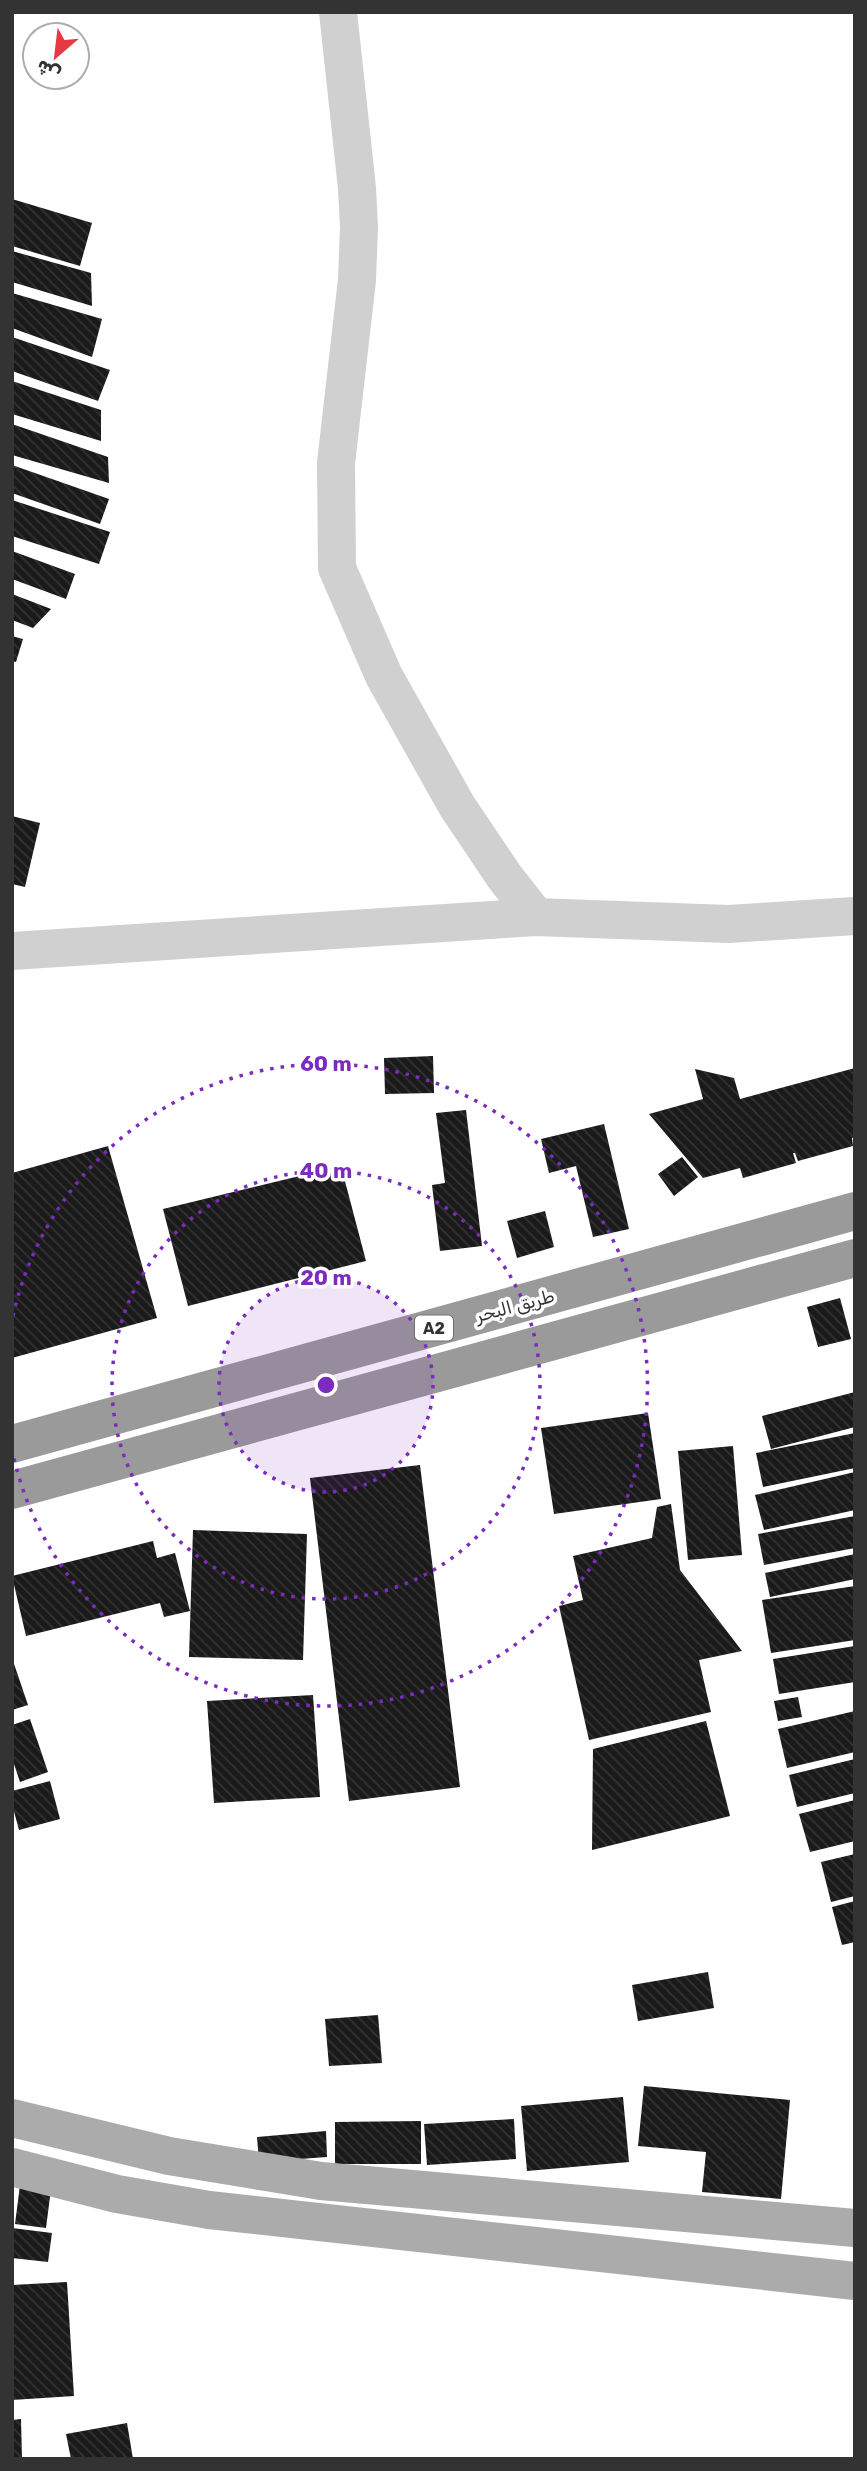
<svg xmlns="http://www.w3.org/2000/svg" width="867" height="2471" viewBox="0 0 867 2471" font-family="Rubik,'Noto Sans Arabic',sans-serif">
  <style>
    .building { fill: url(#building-back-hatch) }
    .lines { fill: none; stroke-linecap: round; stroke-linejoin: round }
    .minor { stroke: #d0d0d0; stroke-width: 38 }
    .major { stroke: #ababab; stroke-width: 38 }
    .highway { stroke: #9a9a9a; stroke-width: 38 }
    .ring { fill: none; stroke: #7b2cbf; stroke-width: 3.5; stroke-dasharray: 3.5 7 }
    .labels { text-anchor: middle; stroke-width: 7; stroke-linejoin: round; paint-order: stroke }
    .shield { fill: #fff; stroke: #707070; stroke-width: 2 }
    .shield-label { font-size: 16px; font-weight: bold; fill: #333 }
    .street-label { font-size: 18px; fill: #333; stroke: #fff }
    .centre { fill: #7b2cbf; stroke: #fff; stroke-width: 3.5 }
    .ring-label { font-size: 21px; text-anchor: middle; font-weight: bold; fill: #7b2cbf; stroke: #fff; stroke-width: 7; stroke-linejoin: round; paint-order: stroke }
  </style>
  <defs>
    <pattern id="building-back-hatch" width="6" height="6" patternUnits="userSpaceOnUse" patternTransform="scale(1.75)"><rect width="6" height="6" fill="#1a1a1a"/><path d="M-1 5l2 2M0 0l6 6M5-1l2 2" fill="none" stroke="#333"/></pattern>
  </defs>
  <rect width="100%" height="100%" fill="#fff"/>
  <path class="building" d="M12,199L92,223L80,266L12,246Z
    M12,251L91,273L92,306L12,282Z
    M12,293L102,319L92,357L12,328Z
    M12,337L110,370L98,401L12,371Z
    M12,381L101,410V441L12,414Z
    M12,424L108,457L109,483L12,455Z
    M12,465L109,499L100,524L12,493Z
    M12,500L110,532L99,564L12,536Z
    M12,551L75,574L66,599L12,579Z
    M12,594L51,609L33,628L12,620Z
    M12,636L23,639L16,662L12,661Z
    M12,816L40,823L25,887L12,884Z
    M433,1056L434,1093L385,1094L384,1058Z
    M855,1068V1137L852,1138L853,1146L798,1161L795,1153H793L796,1163L743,1178L740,1168L703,1178L649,1114L703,1099L695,1069L734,1078L740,1099Z
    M466,1110L482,1246L440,1251L432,1185L445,1183L436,1113Z
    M604,1124L629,1229L593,1237L576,1166L549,1173L541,1139Z
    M108,1146L157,1318L12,1358V1173Z
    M682,1157L698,1177L674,1196L658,1174Z
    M341,1166L366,1261L188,1306L163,1209Z
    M545,1211L554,1247L517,1258L507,1221Z
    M840,1298L851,1339L818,1347L807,1307Z
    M855,1392V1427L771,1449L762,1416Z
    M648,1413L661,1499L554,1514L541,1428Z
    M855,1433V1468L763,1487L756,1453Z
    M733,1446L742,1555L688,1560L678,1451Z
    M420,1465L460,1787L349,1801L310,1478Z
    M855,1472V1510L764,1530L755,1495Z
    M671,1504L680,1570L742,1651L699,1660L711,1712L589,1740L559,1606L583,1600L573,1556L652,1538L657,1507Z
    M855,1516V1548L764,1565L758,1534Z
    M193,1530L307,1534L303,1660L189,1657Z
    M153,1541L157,1558L175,1553L190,1611L164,1617L160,1603L26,1636L12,1576Z
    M855,1554V1579L770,1597L765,1573Z
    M855,1586V1640L771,1653L762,1600Z
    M855,1646V1682L779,1694L773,1659Z
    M12,1658L28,1705L12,1710Z
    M313,1695L320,1797L214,1803L207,1701Z
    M798,1697L802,1717L778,1721L774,1701Z
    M855,1711V1752L787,1768L778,1729Z
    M30,1719L48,1772L20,1782L12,1758V1725Z
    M706,1721L730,1816L592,1850L593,1749Z
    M855,1759V1793L797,1807L789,1775Z
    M50,1781L60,1819L19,1830L12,1804V1791Z
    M855,1800V1841L810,1852L799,1814Z
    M855,1854V1896L831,1902L821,1862Z
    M855,1901V1942L842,1945L832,1907Z
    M708,1972L714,2008L638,2021L632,1985Z
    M378,2015L382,2063L329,2066L325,2019Z
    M644,2086L790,2100L781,2199L702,2192L706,2152L638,2146Z
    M623,2097L629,2162L527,2171L521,2106Z
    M514,2119L516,2159L427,2165L424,2124Z
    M421,2121V2164H335V2122Z
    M326,2131L327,2157L259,2162L257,2137Z
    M20,2185L51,2189L46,2228L15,2224Z
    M12,2228L52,2233L48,2262L12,2258Z
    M67,2282L74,2396L12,2400V2285Z
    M21,2419L22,2459H12V2420Z
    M127,2423L133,2459H71L66,2434Z"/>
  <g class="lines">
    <path class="minor" d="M338,12L357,188L359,227L357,280L336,463L337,568L384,676L457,806L504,876L536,917L729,924L855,916
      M12,951L536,917"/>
    <path class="major" d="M12,2118L169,2156L321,2181L855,2228
      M12,2167L117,2194L209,2210L855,2281"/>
    <path class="highway" d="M12,1444L855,1211
      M12,1490L855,1258"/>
  </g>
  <circle cx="326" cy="1385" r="107" fill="#7b2cbf" fill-opacity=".12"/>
  <g class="ring">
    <circle cx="326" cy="1385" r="107"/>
    <circle cx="326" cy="1385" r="214"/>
    <path d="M13 1316A321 321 0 1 1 13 1454"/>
  </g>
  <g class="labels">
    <rect class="shield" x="415" y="1315.5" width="38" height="25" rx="5"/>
    <g class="shield-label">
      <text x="434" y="1334">A2</text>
    </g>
    <g class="street-label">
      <text transform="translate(515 1306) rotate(-15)" y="6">طريق البحر</text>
    </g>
  </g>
  <circle cx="326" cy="1385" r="10" class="centre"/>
  <g class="ring-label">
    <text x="326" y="1071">60 m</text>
    <text x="326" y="1178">40 m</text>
    <text x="326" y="1285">20 m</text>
  </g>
  <rect width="867" height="2471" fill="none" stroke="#333333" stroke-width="28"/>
  <g transform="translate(56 56) rotate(208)"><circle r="33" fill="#ffffff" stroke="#adadad" stroke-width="2"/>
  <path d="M0-5L12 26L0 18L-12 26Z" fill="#e63946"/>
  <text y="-10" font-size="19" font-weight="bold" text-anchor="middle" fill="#333333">ش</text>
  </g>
</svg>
